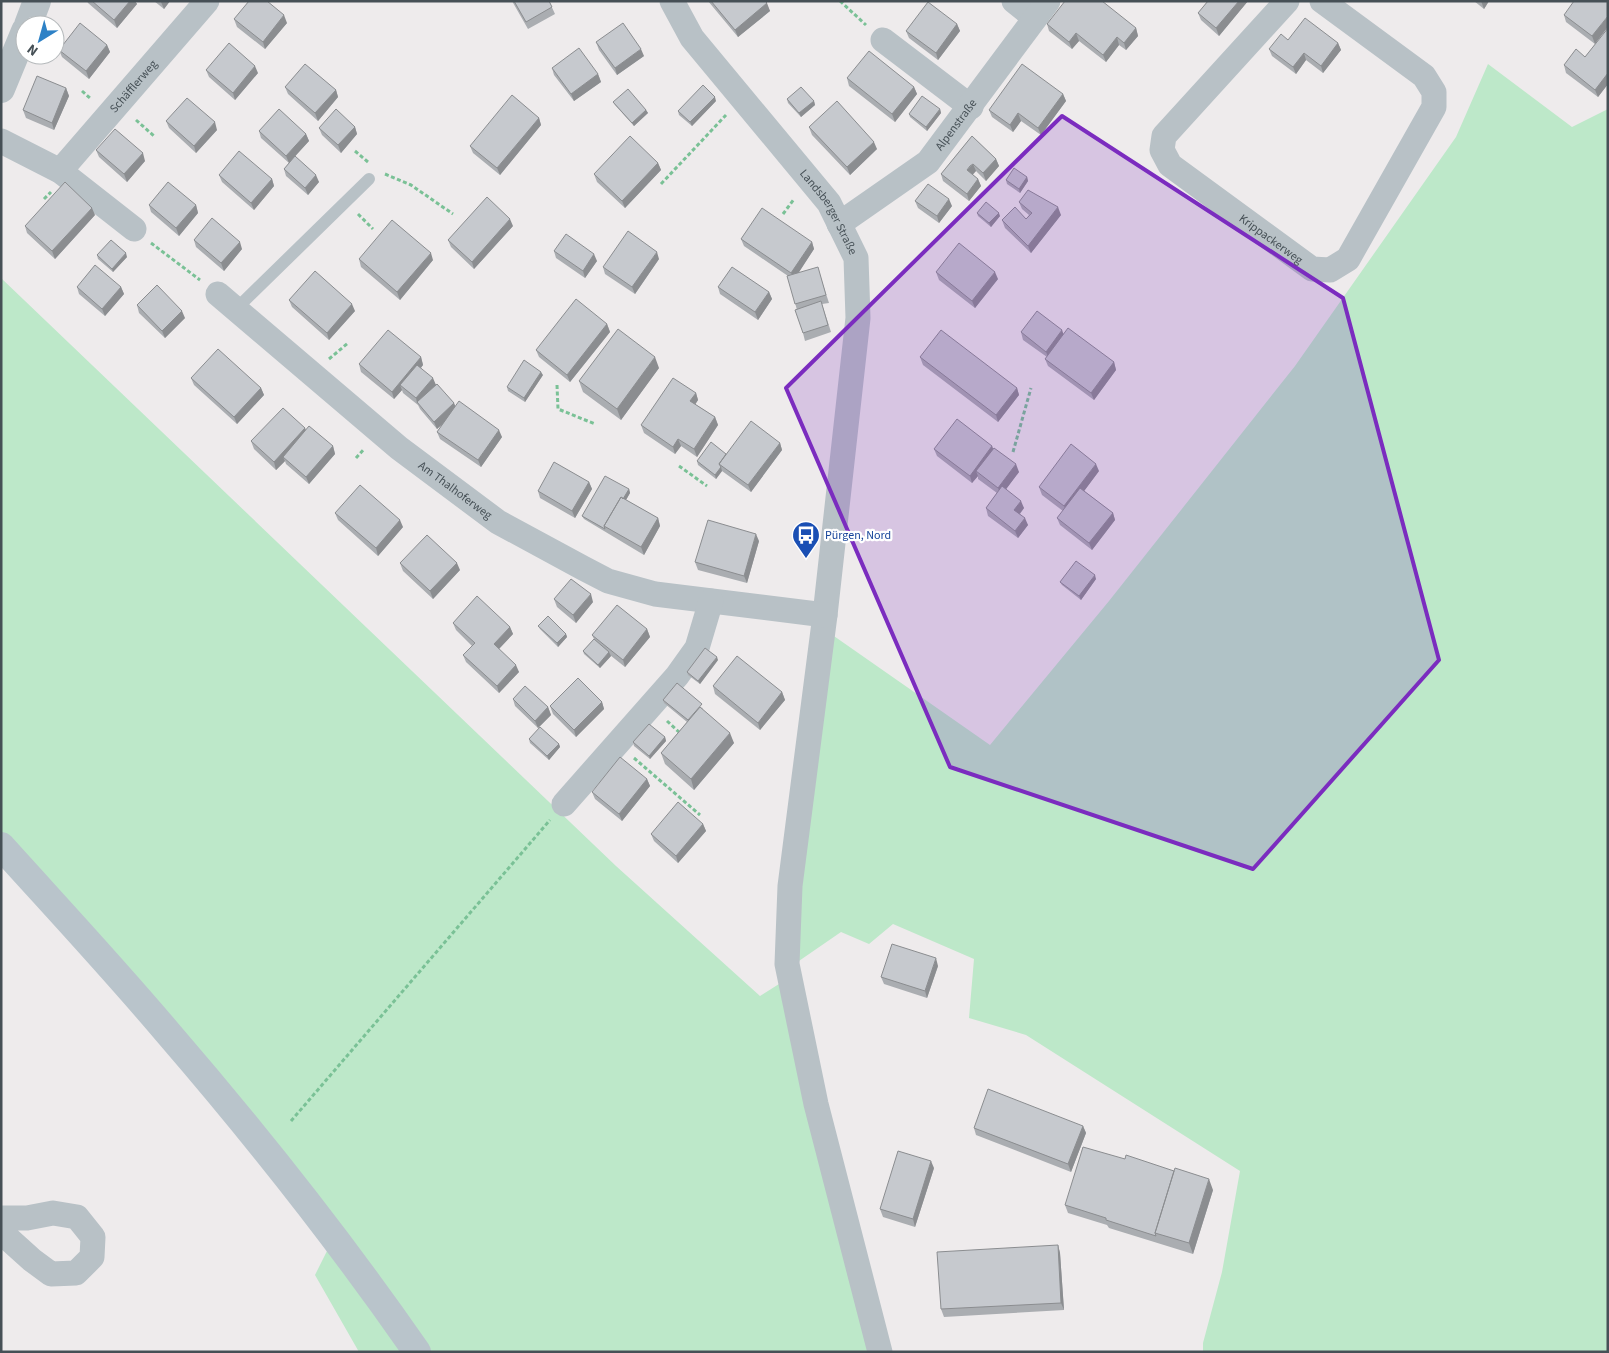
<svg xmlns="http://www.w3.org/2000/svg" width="1609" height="1353" viewBox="0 0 1609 1353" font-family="'Source Sans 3',sans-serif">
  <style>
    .green { fill: #bde8c9 }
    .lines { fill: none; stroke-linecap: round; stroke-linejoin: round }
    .path { stroke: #7ac196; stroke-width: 3; stroke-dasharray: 4 2.5; stroke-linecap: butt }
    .service { stroke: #b8c1c6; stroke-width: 12 }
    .minor { stroke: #b8c1c6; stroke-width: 25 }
    .tertiary { stroke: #b8c1c6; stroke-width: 28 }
    .secondary { stroke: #b9c4cb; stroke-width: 28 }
    .wall { fill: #aaadb1 }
    .shaded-wall { fill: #8b8d90 }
    .building { fill: #c6c9ce; stroke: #8b8d90 }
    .marked { fill: #7b2cbf; fill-opacity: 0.2; stroke: #7b2cbf; stroke-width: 4; stroke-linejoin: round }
    .labels { text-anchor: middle; stroke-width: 4.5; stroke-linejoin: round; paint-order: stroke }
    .street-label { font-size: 12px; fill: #465056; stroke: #fff }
    .transit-label { font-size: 12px; fill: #164399; stroke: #fff; text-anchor: start }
  </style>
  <rect width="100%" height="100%" fill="#eeebec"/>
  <path class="green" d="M1488,64L1572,127L1608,109V1352H1203V1343L1222,1272L1240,1171L1026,1035L969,1018L974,959L893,924L869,944L841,932L796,963L797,887L831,634L990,745L1109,601L1295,366L1456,137Z
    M1,278L616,866L760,996L779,984L871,1352H428L1,834Z
    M328,1249L401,1352H359L315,1275Z"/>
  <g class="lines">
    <path class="path" d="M840,1L866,25
      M82,91L91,99
      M136,120L154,136
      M355,151L368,162
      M385,174L411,185L453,214
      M661,184L726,115
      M44,199L51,192
      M358,214L373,229
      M783,214L794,199
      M151,243L200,280
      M329,359L348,343
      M557,385L558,409L595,424
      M1013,452L1031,388
      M356,458L364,449
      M679,466L707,486
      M667,721L679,732
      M634,758L700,815
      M291,1121L550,820"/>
    <path class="service" d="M236,309L369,179"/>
    <g class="minor">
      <path id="s1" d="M672,1L692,38L829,203L856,258L858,318L825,615L790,886L787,964L816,1104L880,1352"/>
      <path d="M1014,1L1035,18"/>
      <path id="s2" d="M1287,1L1164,136L1162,150L1170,165L1312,269L1330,270L1348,259L1434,107V92L1424,76L1322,1"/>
      <path d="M883,40L971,107"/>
      <path d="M1,141L60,171L134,229"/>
      <path id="s3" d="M60,171L207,1"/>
      <path id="s4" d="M839,224L928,162L1048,1"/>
      <path id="s5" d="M218,294L399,448L498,522L583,568L608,581L655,594L825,615"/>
      <path d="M564,804L677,676L697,648L711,601"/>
      <path d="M1,1218H27L53,1213L77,1217L93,1237L92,1257L76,1273L51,1274L32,1260L1,1232"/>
    </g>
    <path class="tertiary" d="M28,25L37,1
      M1,89L25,31"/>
    <path class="secondary" d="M1,846C57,908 114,969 168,1033C256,1135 340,1241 417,1352"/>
  </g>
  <path class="wall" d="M87,1H135L137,4L117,28L88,3Z
    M154,1H170L164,9Z
    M512,1H549L555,14L528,29Z
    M708,1H765L770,11L738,37Z
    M1208,1H1248L1219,36L1201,20L1198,13Z
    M1474,1H1489L1484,9Z
    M1608,1L1595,44L1566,22L1564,15Z
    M234,19L287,23L265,49L237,27Z
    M957,24L960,31L938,60L909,38L906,31Z
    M1047,24L1136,28L1138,36L1126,50L1119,45L1106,62L1079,41L1072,49L1049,31Z
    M1608,28V84L1598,97L1566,73L1564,65L1585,57Z
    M1288,40L1338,43L1341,50L1323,73L1306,60L1296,74L1272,56L1269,49Z
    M596,42L644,56L617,75L599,50Z
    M107,45L110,52L89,79L62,57L59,50Z
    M552,68L598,74L601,82L574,101L554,75Z
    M206,70L258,73L235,100L209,77Z
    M847,78L914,87L917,94L895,122L849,86Z
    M285,87L336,90L338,97L318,121L288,94Z
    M66,88L69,96L54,130L26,118L23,110Z
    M1063,94L1066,101L1041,135L1021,121L1013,132L992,117L989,110Z
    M787,99L814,101L815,105L801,117L788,103Z
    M716,101L692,126L679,115L678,111Z
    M613,102L646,110L648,113L634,126L615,105Z
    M940,109L941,113L927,131L910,117L909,114Z
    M539,118L541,125L500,175L473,153L470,146Z
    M166,121L217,130L196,153L169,128Z
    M355,127L357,134L341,153L322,135L319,128Z
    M809,127L877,149L850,175L812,135Z
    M259,131L306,134L309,141L295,156L319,182L308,195L286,176L284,169L289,163L261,138Z
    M972,136L996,159L999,166L986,181L976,171L973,173L972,174L978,179L981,186L969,201L943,181L941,174Z
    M96,150L145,161L127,182L99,157Z
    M658,163L661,170L625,208L597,182L594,174Z
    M219,175L272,179L274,186L254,210L222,182Z
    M1027,177L1028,181L1020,193L1007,184L1006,180Z
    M915,201L952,206L939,223L918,208Z
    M1019,202L1061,215L1031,253L1005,228L1002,220L1026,219L1029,215L1022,209Z
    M149,205H196L198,213L179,236L151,212Z
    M977,213L1000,216L991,227L978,216Z
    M95,215L55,259L27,233L25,226Z
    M513,226L474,269L451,247L448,240Z
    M741,239L812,242L814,249L798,273L820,275L829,303L822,304L831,332L805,341L803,333L788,276L744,246Z
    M194,240L242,249L224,271L196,247Z
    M554,251L597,261L585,278L556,258Z
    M97,255L127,257L113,272L98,259Z
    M359,259L433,260L400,300L361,267Z
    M659,259L635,294L605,274L603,267Z
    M936,272L998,279L975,308L939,280Z
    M77,287H121L124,294L105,316L79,294Z
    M718,287L769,292L772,299L758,320L720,294Z
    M289,300L355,311L329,340L292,307Z
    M137,305L185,318L165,338L139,313Z
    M607,324L610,332L570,382L539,357L536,350Z
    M1021,332L1064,334L1114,362L1116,370L1094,400L1048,366L1045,359L1047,357L1023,340Z
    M421,357L423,365L421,368L436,385L454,403L455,406L502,437L481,467L440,439L437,432L442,424L437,429L420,409L418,405L403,393L402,390L394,399L361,372L359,364Z
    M920,357L1017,388L1019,395L998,422L923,365Z
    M659,368L621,420L583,392L579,381Z
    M543,375L525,402L508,391L507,387Z
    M191,378L261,388L264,395L237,424L194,385Z
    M696,393L698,400L695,404L715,417L718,425L697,457L681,446L675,454L644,433L641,425Z
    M305,428L306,431L333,446L335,454L309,484L286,464L285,461L276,470L254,449L251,441Z
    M780,443L782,450L751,492L722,471L716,479L698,465L697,461L726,454Z
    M992,446L993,449L1019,472L1006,489L1024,508L1020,514L1028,525L1018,538L988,516L986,508L997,493L978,479V476L972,483L937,456L934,449Z
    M1099,471L1084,491L1113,513L1115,520L1092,550L1060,525L1057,518L1063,511L1042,495L1039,487Z
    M589,482L592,489L575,518L540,498L538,491Z
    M629,489L630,493L626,500L658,518L660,526L644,555L584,519L582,516Z
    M335,513L403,527L378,556L338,520Z
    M759,541L747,583L698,570L695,562Z
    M400,563L460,570L433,599L403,571Z
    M1096,579L1081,600L1062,585L1060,582Z
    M554,599L593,602L576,623L557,607Z
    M453,623L510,627L513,634L499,649L519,672L499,693L466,662L463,655L472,646L456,630Z
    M538,626L566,634L567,637L558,647L540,629Z
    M647,629L650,637L625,667L610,655L611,656L600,668L584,654L583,651L594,639L592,635Z
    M718,660L700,684L688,675L687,672Z
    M713,686L782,692L785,700L760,730L715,694Z
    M513,699L548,707L551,715L538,728L515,706Z
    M663,700L703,708L702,709L734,743L694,790L665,764L661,753L687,722L664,703Z
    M602,702L604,709L576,737L553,714L550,706Z
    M665,737L666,741L650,759L634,746L633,742Z
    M529,739L559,744L560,747L549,760L530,743Z
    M647,779L650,786L622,821L595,799L592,792Z
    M703,824L706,831L678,863L654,841L651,834Z
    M938,966L927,998L884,984L881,977Z
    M1083,1126L1086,1133L1071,1172L976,1135L974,1128Z
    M934,1168L915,1227L883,1217L880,1209Z
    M1213,1190L1193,1254L1109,1228L1107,1225L1068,1213L1065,1205Z
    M1058,1245L1060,1253L1064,1310L944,1317L941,1309Z"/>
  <path class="shaded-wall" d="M130,1H135L137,4L117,28L114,20Z
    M162,1H170L164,9L161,2Z
    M1239,1H1248L1219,36L1216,28Z
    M1481,1H1489L1484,9Z
    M767,3L770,11L738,37L735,30Z
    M284,15L287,23L265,49L263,42Z
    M1608,16V27L1595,44L1592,36Z
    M957,24L960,31L938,60L936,53Z
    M1136,28L1138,36L1126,50L1124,43Z
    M1076,33L1079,41L1072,49L1069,42Z
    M1117,37L1119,45L1106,62L1103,55Z
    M1338,43L1341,50L1323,73L1321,66Z
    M107,45L110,52L89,79L86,71Z
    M641,49L644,56L617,75L615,68Z
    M1304,53L1306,60L1296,74L1293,67Z
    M255,66L258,73L235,100L233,93Z
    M1608,73V84L1598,97L1595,90Z
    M598,74L601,82L574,101L571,94Z
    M914,87L917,94L895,122L892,114Z
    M66,88L69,96L54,130L52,123Z
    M336,90L338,97L318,121L315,113Z
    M1063,94L1066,101L1041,135L1038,128Z
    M715,97L716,101L692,126L690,122Z
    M814,101L815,105L801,117L799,113Z
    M940,109L941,113L927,131L926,127Z
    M646,110L648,113L634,126L632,123Z
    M1018,113L1021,121L1013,132L1010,125Z
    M539,118L541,125L500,175L497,168Z
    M215,122L217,130L196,153L194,146Z
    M355,127L357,134L341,153L338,145Z
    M306,134L309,141L289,163L286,156Z
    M874,142L877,149L850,175L847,167Z
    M143,153L145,161L127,182L124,174Z
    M996,159L999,166L986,181L983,173Z
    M658,163L661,170L625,208L622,201Z
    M973,164L976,171L970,178L967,170Z
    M316,175L319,182L308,195L305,188Z
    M1027,177L1028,181L1020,193L1019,189Z
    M272,179L274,186L254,210L251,203Z
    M978,179L981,186L969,201L967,194Z
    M949,199L952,206L939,223L937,216Z
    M196,205L198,213L179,236L176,228Z
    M1058,207L1061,215L1031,253L1028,246Z
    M92,208L95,215L55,259L52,251Z
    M999,213L1000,216L991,227L989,223Z
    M510,219L513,226L474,269L472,262Z
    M240,242L242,249L224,271L221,263Z
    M812,242L814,249L794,280L791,273Z
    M657,252L659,259L635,294L632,287Z
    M126,253L127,257L113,272L112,269Z
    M431,253L433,260L400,300L397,292Z
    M594,254L597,261L585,278L583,271Z
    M995,272L998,279L975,308L972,301Z
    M121,287L124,294L105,316L102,309Z
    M769,292L772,299L758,320L755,312Z
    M352,304L355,311L329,340L327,333Z
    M182,311L185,318L165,338L162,331Z
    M607,324L610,332L570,382L567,375Z
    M1062,330L1065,338L1049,359L1046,352Z
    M421,357L423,365L404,388L400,385L402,390L394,399L392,392Z
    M655,357L659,368L621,420L617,409Z
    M1114,362L1116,370L1094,400L1091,393Z
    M541,372L543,375L525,402L524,398Z
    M433,378L436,385L417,403L416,398Z
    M261,388L264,395L237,424L234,417Z
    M1017,388L1019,395L998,422L996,415Z
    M696,393L698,400L693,408L690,401Z
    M454,403L457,411L437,429L434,422Z
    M715,417L718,425L697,457L694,449Z
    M305,428L308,436L283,457L285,461L276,470L274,462Z
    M499,430L502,437L481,467L478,460Z
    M678,439L681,446L675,454L673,447Z
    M780,443L782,450L751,492L748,485Z
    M333,446L335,454L309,484L306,477Z
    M992,446L995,454L976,471L978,476L972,483L970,476Z
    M1016,464L1019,472L1001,496L998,488Z
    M1096,464L1099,471L1067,514L1064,506Z
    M721,467L722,471L716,479L715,475Z
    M589,482L592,489L575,518L572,511Z
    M629,489L630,493L609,529L606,527Z
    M1021,501L1024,508L1017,517L1014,510Z
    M1113,513L1115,520L1092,550L1089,543Z
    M658,518L660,526L644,555L641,547Z
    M1025,518L1028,525L1018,538L1015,531Z
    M400,520L403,527L378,556L376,548Z
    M756,534L759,541L747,583L744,576Z
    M457,563L460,570L433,599L430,591Z
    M1095,575L1096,579L1081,600L1079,596Z
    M591,594L593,602L576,623L573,615Z
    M510,627L513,634L496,652L494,644Z
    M647,629L650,637L625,667L623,660Z
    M566,634L567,637L558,647L557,643Z
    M609,652L611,656L600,668L598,665Z
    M717,657L718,660L700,684L698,681Z
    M516,665L519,672L499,693L497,686Z
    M782,692L785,700L760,730L758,723Z
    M602,702L604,709L576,737L574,730Z
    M548,707L551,715L538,728L535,721Z
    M730,733L734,743L694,790L691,779Z
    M665,737L666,741L650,759L649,756Z
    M559,744L560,747L549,760L547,756Z
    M647,779L650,786L622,821L619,814Z
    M703,824L706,831L678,863L676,856Z
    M936,958L938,966L927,998L925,991Z
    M1083,1126L1086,1133L1071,1172L1068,1164Z
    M931,1161L934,1168L915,1227L913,1219Z
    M1209,1179L1213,1190L1193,1254L1189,1243Z
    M1058,1245L1060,1253L1064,1310L1061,1303Z"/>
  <path class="building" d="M92,1H130L114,20Z
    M249,1H267L284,15L263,42L234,19Z
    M514,1H549L552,7L526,22Z
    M711,1H765L767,3L735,30Z
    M1065,1H1102L1136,28L1124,43L1117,37L1103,55L1076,33L1069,42L1047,24Z
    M1208,1H1239L1216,28L1198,13Z
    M1574,1H1608V16L1592,36L1564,15Z
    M928,2L957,24L936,53L906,31Z
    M1305,18L1338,43L1321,66L1304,53L1293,67L1269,49L1281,34L1288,40Z
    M80,23L107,45L86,71L59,50Z
    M623,23L641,49L615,68L596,42Z
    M1608,28V73L1595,90L1564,65L1576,49L1585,57Z
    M229,43L255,66L233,93L206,70Z
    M579,48L598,74L571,94L552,68Z
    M869,51L914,87L892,114L847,78Z
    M305,64L336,90L315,113L285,87Z
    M1022,64L1063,94L1038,128L1018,113L1010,125L989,110Z
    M37,76L66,88L52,123L23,110Z
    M703,85L715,97L690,122L678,111Z
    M801,87L814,101L799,113L787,99Z
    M628,89L646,110L632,123L613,102Z
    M512,95L539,118L497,168L470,146Z
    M922,96L940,109L926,127L909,114Z
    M187,98L215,122L194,146L166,121Z
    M837,101L874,142L847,167L809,127Z
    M279,109L306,134L286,156L259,131Z
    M336,109L355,127L338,145L319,128Z
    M115,129L143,153L124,174L96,150Z
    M630,136L658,163L622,201L594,174Z
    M972,136L996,159L983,173L973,164L970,166L967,170L978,179L967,194L941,174Z
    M239,151L272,179L251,203L219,175Z
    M295,156L316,175L305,188L284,169Z
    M1014,168L1027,177L1019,189L1006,180Z
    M65,182L92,208L52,251L25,226Z
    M168,182L196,205L176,228L149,205Z
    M928,184L949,199L937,216L915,201Z
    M1028,190L1058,207L1028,246L1002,220L1015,207L1026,219L1032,213L1019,202Z
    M487,197L510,219L472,262L448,240Z
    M986,202L999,213L989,223L977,213Z
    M762,208L812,242L791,273L741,239Z
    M212,218L240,242L221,263L194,240Z
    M392,220L431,253L397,292L359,259Z
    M628,231L657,252L632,287L603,267Z
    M566,234L594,254L583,271L554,251Z
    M111,240L126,253L112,269L97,255Z
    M959,243L995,272L972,301L936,272Z
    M95,265L121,287L102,309L77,287Z
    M732,267L769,292L755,312L718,287Z
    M818,267L826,295L795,304L787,276Z
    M315,271L352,304L327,333L289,300Z
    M157,285L182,311L162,331L137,305Z
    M576,299L607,324L567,375L536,350Z
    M821,301L828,325L803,333L795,310Z
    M1037,311L1062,330L1046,352L1021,332Z
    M1068,328L1114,362L1091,393L1045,359Z
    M618,329L655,357L617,409L579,381Z
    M388,330L421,357L392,392L359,364Z
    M941,330L1017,388L996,415L920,357Z
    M218,349L261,388L234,417L191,378Z
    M524,360L541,372L524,398L507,387Z
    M417,365L433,378L416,398L400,385Z
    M673,378L696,393L690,401L715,417L694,449L678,439L673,447L641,425Z
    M437,384L454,403L434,422L417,402Z
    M459,401L499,430L478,460L437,432Z
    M283,408L305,428L274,462L251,441Z
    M957,419L992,446L970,476L934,449Z
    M751,421L780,443L748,485L719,464Z
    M309,426L333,446L306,477L283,457Z
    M711,442L726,454L719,464L721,467L715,475L697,461Z
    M1071,444L1096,464L1064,506L1039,487Z
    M994,448L1016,464L998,488L976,471Z
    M554,462L589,482L572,511L538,491Z
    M605,476L629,489L623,499L621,497L604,526L605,529L582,516Z
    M360,485L400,520L376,548L335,513Z
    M1002,486L1021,501L1014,510L1025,518L1015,531L986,508Z
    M1080,488L1113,513L1089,543L1057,518Z
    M621,497L658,518L641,547L604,526Z
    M708,520L756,534L744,576L695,562Z
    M427,535L457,563L430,591L400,563Z
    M1076,561L1095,575L1079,596L1060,582Z
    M571,579L591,594L573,615L554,599Z
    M477,596L510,627L494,644L516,665L497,686L463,655L475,643L453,623Z
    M617,605L647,629L623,660L592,635Z
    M548,616L566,634L557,643L538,626Z
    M594,639L609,652L598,665L583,651Z
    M705,648L717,657L698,681L687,672Z
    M737,656L782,692L758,723L713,686Z
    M578,678L602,702L574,730L550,706Z
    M677,683L702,704L688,720L663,700Z
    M525,686L548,707L535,721L513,699Z
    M700,707L730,733L691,779L661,753Z
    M649,724L665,737L649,756L633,742Z
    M540,727L559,744L547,756L529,739Z
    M620,757L647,779L619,814L592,792Z
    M678,802L703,824L676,856L651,834Z
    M892,944L936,958L925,991L881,977Z
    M988,1089L1083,1126L1068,1164L974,1128Z
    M1083,1147L1125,1159L1126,1155L1174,1171L1155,1233L1156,1236L1106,1220V1218L1065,1205Z
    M898,1151L931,1161L913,1219L880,1209Z
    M1175,1168L1209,1179L1189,1243L1155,1233Z
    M1058,1245L1061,1303L941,1309L937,1252Z"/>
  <path class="marked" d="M1062,116L1343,298L1439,660L1253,869L950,767L786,388Z"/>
  <defs>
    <g id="bus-pin" transform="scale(1.4375)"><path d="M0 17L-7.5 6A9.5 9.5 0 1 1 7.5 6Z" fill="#1a4fb4" stroke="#fff"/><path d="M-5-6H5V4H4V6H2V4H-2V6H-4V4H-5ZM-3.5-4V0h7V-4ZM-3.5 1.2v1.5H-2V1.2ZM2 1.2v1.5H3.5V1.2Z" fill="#fff"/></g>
  </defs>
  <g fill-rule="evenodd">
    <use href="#bus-pin" x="806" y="535"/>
  </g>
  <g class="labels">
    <g class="street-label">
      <text dy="4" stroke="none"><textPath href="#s3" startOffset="112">Schäfflerweg</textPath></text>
      <text dy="4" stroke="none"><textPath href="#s4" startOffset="155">Alpenstraße</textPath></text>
      <text dy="4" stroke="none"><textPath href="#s1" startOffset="264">Landsberger Straße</textPath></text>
      <text dy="4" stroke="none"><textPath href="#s2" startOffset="339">Krippackerweg</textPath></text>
      <text dy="4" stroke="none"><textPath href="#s5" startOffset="308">Am Thalhoferweg</textPath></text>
    </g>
    <g class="transit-label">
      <text x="825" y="539">Pürgen, Nord</text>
    </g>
  </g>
  <rect width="1609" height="1353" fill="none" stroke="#465056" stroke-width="5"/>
  <g transform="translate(40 40) rotate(217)"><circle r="24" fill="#ffffff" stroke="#b5b9bb"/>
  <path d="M0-4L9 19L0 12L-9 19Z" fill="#2d81c6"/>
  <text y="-8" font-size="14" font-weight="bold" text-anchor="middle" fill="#465056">N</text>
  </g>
</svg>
